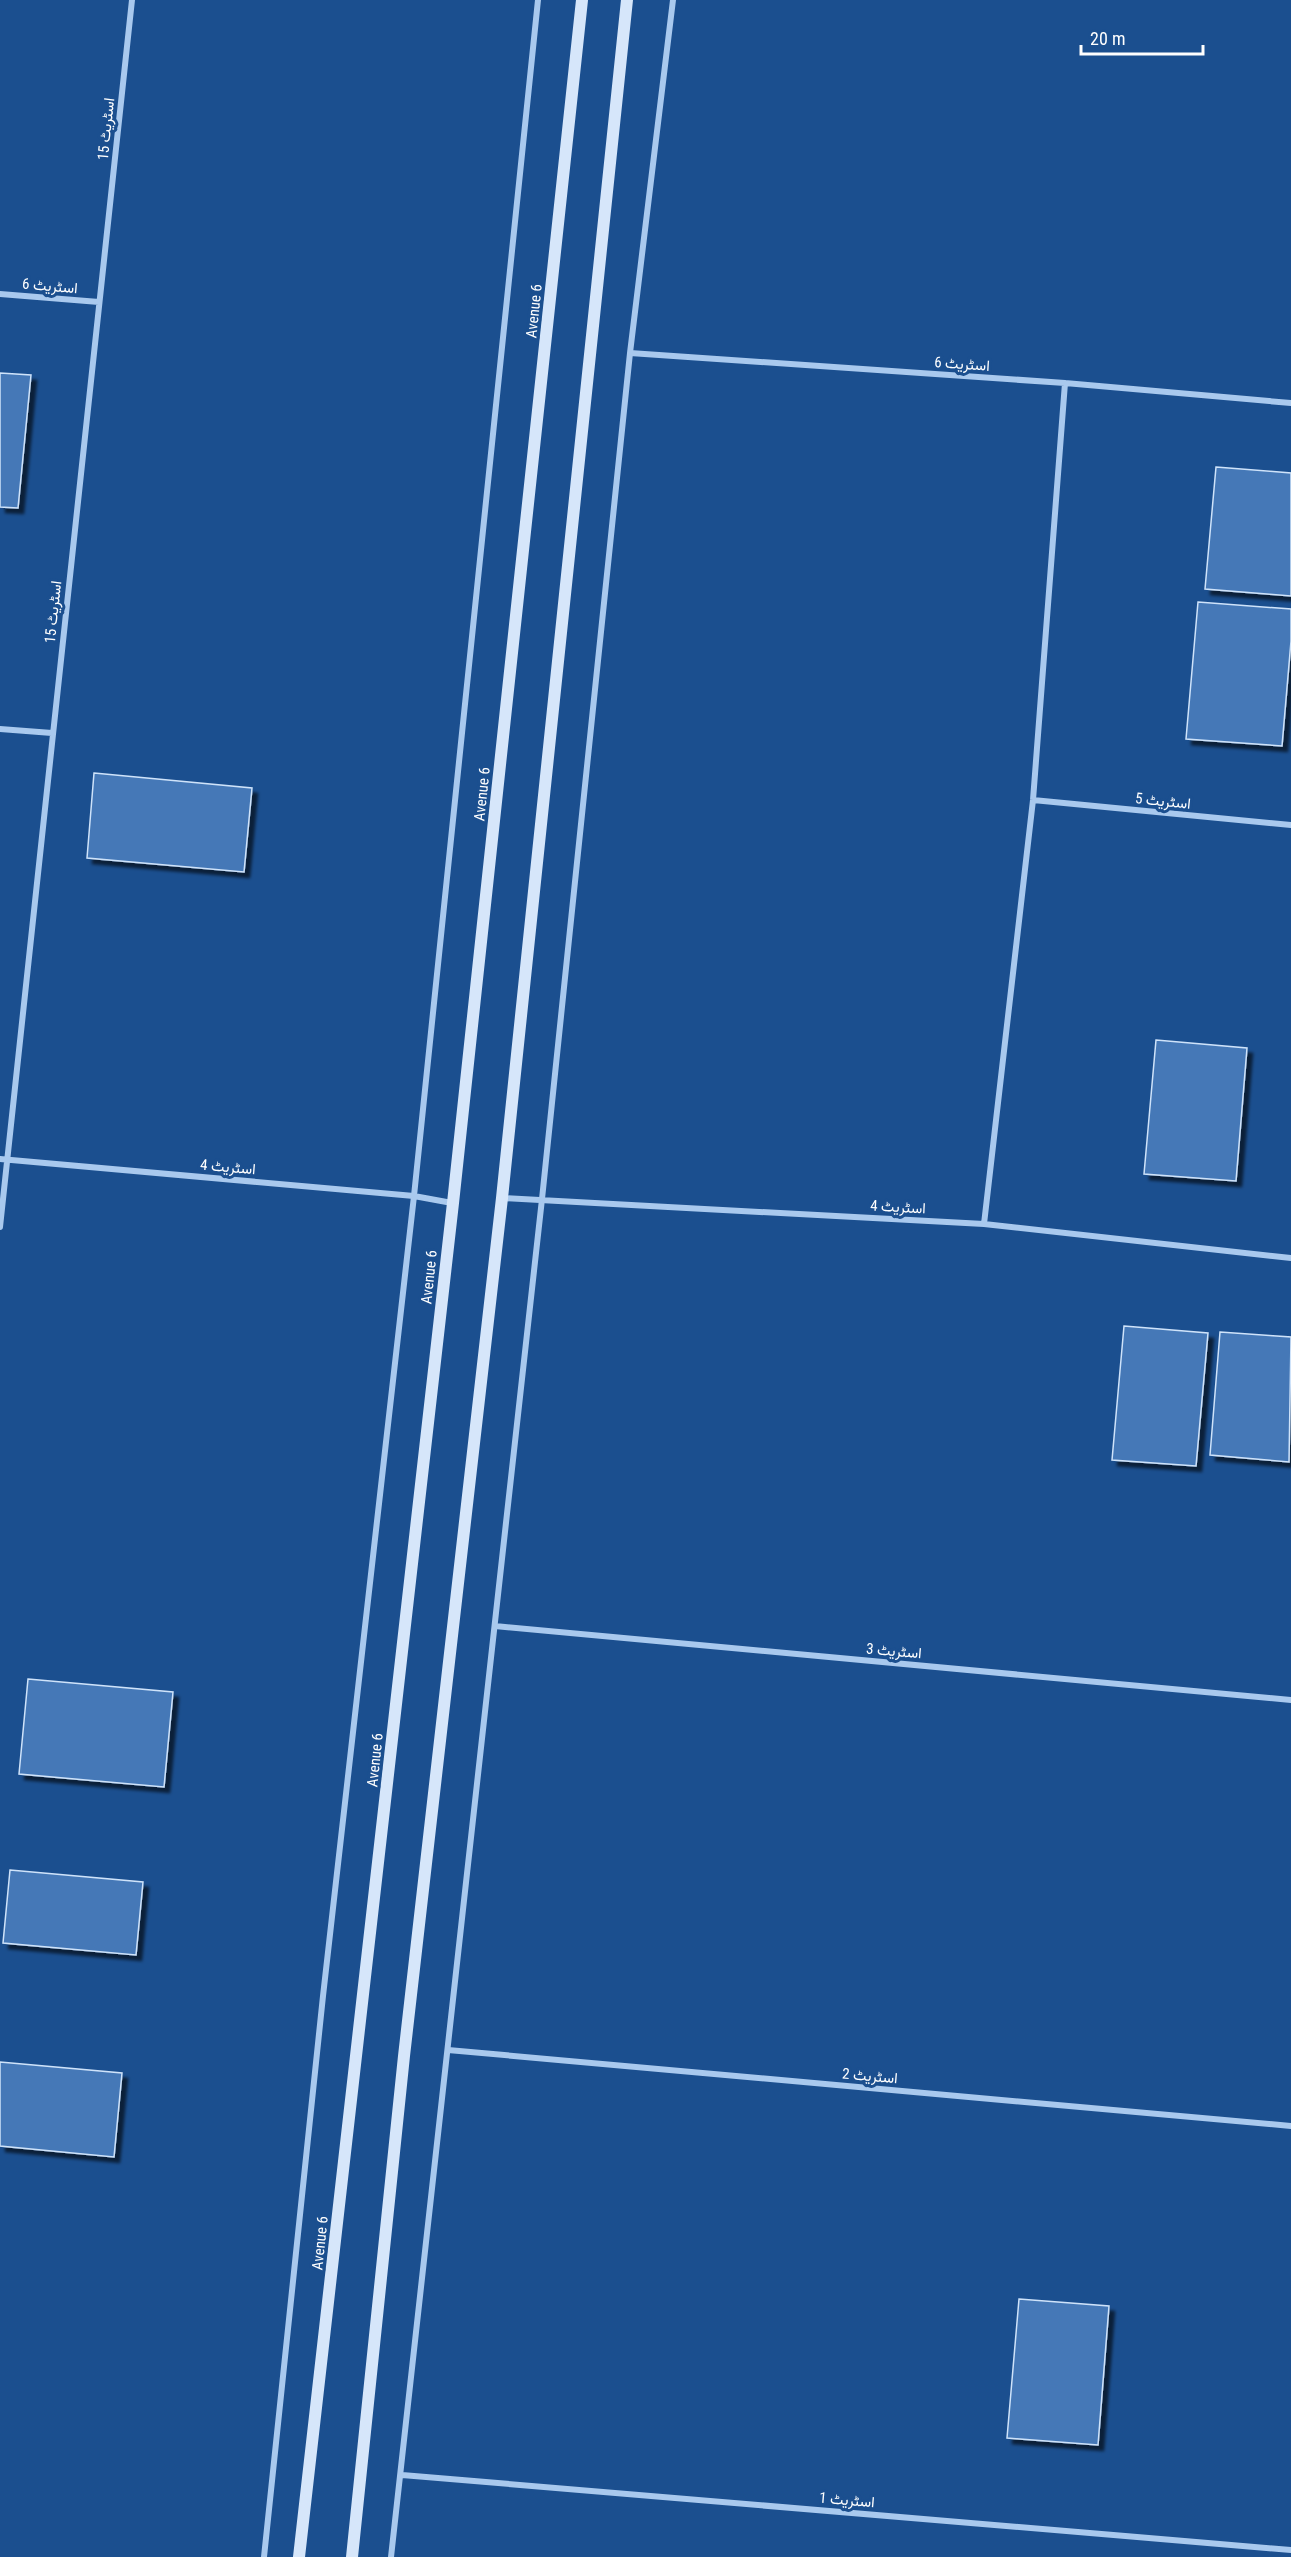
<svg xmlns="http://www.w3.org/2000/svg" width="1291" height="2557" viewBox="0 0 1291 2557" font-family="'Roboto Condensed',Vazirmatn,sans-serif">
  <style>
    .building { fill: #4478b7; stroke: #cfe3fa; stroke-width: 1.5; filter: url(#shadow) }
    .lines { fill: none; stroke-linecap: round; stroke-linejoin: round }
    .minor { stroke: #a9c9ee; stroke-width: 6 }
    .secondary { stroke: #d6e6fa; stroke-width: 12 }
    .labels { text-anchor: middle; stroke-width: 6; stroke-linejoin: round; paint-order: stroke }
    .street-label { font-size: 15px; fill: #fff; stroke: #1b4f8f }
  </style>
  <defs>
    <filter id="shadow"><feDropShadow dx="5.5" dy="5.5" stdDeviation="1.5" flood-color="#0009"/></filter>
  </defs>
  <rect width="100%" height="100%" fill="#1b4f8f"/>
  <path class="building" d="M0,373L31,375L18,508L0,507Z
    M1216,467L1291,473V596L1205,589Z
    M1198,602L1291,609V641L1282,746L1186,739Z
    M94,773L252,788L244,872L87,858Z
    M1156,1040L1247,1048L1236,1181L1144,1174Z
    M1124,1326L1208,1333L1196,1466L1112,1460Z
    M1220,1332L1291,1337L1289,1462L1210,1455Z
    M28,1679L173,1692L164,1787L19,1774Z
    M10,1870L143,1882L136,1955L3,1943Z
    M0,2062L122,2073L114,2157L0,2146Z
    M1019,2299L1109,2306L1098,2445L1007,2438Z"/>
  <g class="lines">
    <path class="minor" d="M0,294L99,302
      M630,353L1065,383L1291,403
      M0,729L52,733
      M1033,800L1291,825
      M0,1159L414,1196L452,1203
      M502,1198L984,1224L1291,1258
      M984,1224L1033,800L1065,383
      M0,1227L132,0
      M495,1626L1291,1700
      M448,2050L1291,2126
      M402,2475L1291,2550
      M264,2557L323,1996L414,1196L538,0
      M391,2557L542,1199L630,353L673,0"/>
    <path class="secondary" d="M299,2557L453,1203L582,0
      M352,2557L404,2056L502,1198L627,0"/>
  </g>
  <g class="labels">
    <g class="street-label">
      <text transform="translate(106 129) rotate(-84)" y="5">اسٹریٹ 15</text>
      <text transform="translate(50 286) rotate(5)" y="5">اسٹریٹ 6</text>
      <text transform="translate(534 311) rotate(-84)" y="5">Avenue 6</text>
      <text transform="translate(962 364) rotate(4)" y="5">اسٹریٹ 6</text>
      <text transform="translate(53 612) rotate(-84)" y="5">اسٹریٹ 15</text>
      <text transform="translate(482 794) rotate(-84)" y="5">Avenue 6</text>
      <text transform="translate(1163 801) rotate(6)" y="5">اسٹریٹ 5</text>
      <text transform="translate(228 1167) rotate(5)" y="5">اسٹریٹ 4</text>
      <text transform="translate(898 1207) rotate(3)" y="5">اسٹریٹ 4</text>
      <text transform="translate(429 1277) rotate(-84)" y="5">Avenue 6</text>
      <text transform="translate(894 1651) rotate(5)" y="5">اسٹریٹ 3</text>
      <text transform="translate(375 1760) rotate(-84)" y="5">Avenue 6</text>
      <text transform="translate(870 2076) rotate(5)" y="5">اسٹریٹ 2</text>
      <text transform="translate(320 2243) rotate(-84)" y="5">Avenue 6</text>
      <text transform="translate(847 2500) rotate(5)" y="5">اسٹریٹ 1</text>
    </g>
  </g>
  <path d="M1081 45v9h122v-9" fill="none" stroke="#ffffff" stroke-width="3"/>
  <text x="1090" y="45" font-size="18" fill="#ffffff" stroke="#1b4f8f" stroke-width="4.5" paint-order="stroke">20 m</text>
</svg>
